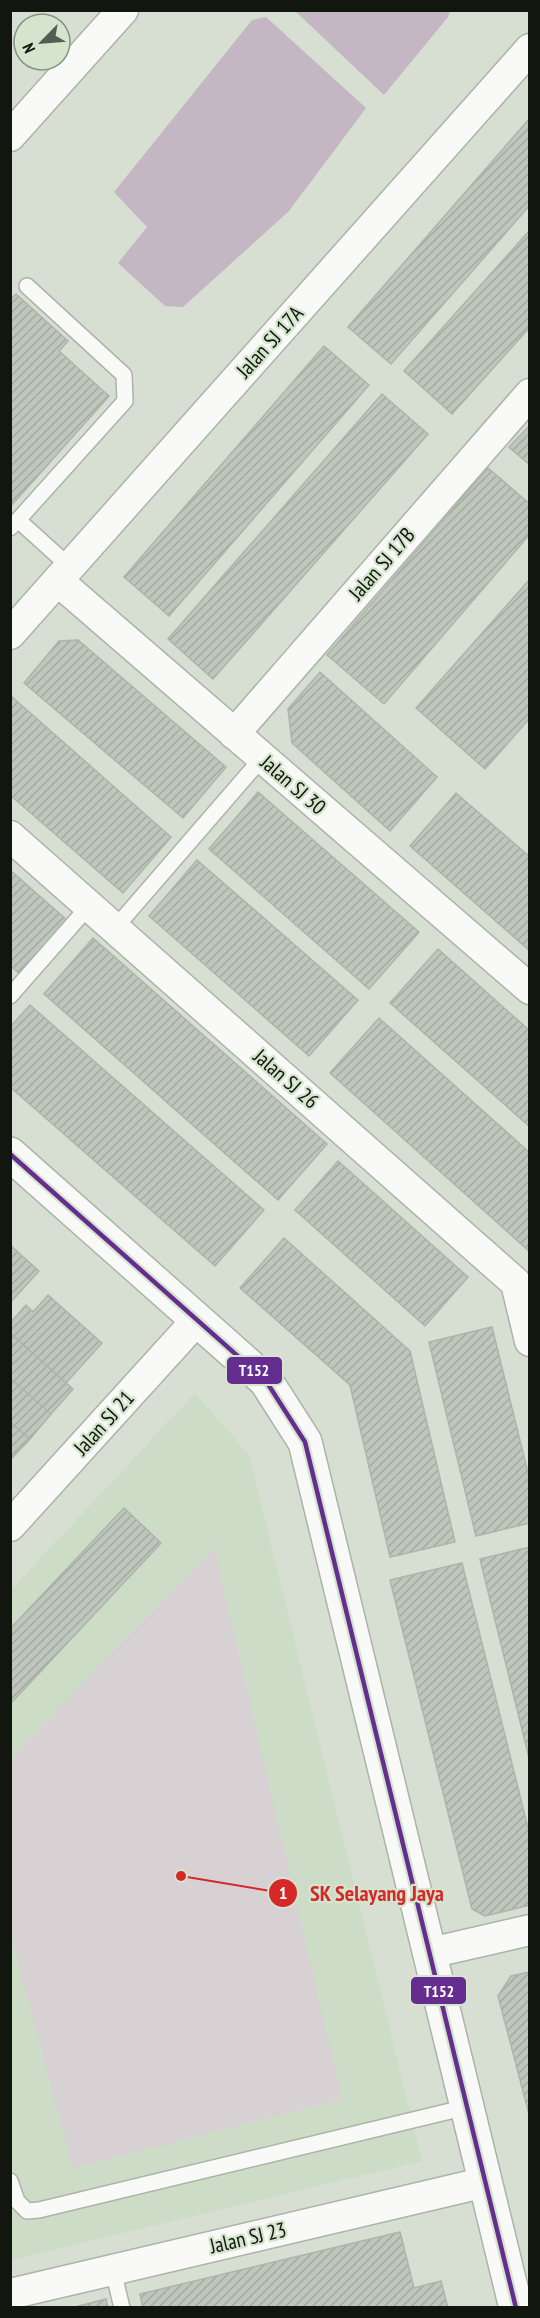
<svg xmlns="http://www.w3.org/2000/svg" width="540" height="2318" viewBox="0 0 540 2318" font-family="'PT Sans Narrow',sans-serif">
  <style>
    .built { fill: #cddcc6 }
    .pitch { fill: #d7d1d4 }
    .water { fill: #c5b6c3 }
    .building { fill: url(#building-hatch); stroke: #adb4a9; stroke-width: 1.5 }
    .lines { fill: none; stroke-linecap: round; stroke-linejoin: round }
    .service-casing { stroke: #acb3a9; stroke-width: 18 }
    .minor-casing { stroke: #acb3a9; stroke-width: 33 }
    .tertiary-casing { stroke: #acb3a9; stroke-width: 36 }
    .service { stroke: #f9faf8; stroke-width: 15 }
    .minor { stroke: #f9faf8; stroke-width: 30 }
    .tertiary { stroke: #f9faf8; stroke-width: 33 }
    .bus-1-casing { stroke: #d4e4cd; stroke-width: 9 }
    .bus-1 { stroke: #662d91; stroke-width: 4.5 }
    .labels { text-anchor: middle; stroke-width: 4.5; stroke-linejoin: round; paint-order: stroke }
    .street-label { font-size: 21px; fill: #11160e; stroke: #d4e4cd }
    .leader { fill: none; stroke: #d62828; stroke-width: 2 }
    .callout-dot { fill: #d62828; stroke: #d4e4cd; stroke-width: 2 }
    .mark-label { font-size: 18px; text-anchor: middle; font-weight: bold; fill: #fff }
    .callout-label { font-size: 22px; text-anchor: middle; font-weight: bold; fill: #d62828; stroke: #d4e4cd; stroke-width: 4.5; stroke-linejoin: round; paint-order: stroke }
    .line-badge { stroke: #d4e4cd; stroke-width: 2 }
    .badge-label { font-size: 16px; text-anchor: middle; font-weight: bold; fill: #fff }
  </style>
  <defs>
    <pattern id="building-hatch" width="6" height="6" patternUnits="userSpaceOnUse" patternTransform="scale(1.5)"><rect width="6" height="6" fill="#bfc7bc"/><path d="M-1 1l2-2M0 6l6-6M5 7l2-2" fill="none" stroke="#a3aaa0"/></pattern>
  </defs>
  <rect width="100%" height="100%" fill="#d6dfd2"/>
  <path class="built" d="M195,1393L249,1455L422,2161L11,2260L10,1591Z"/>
  <path class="pitch" d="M214,1548L342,2099L73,2168L11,1937V1762L26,1742Z"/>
  <path class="water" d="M295,11H450L448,17L384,95Z
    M266,17L366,108L289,211L183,307L165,306L118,263L147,227L114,192L252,20Z"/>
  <path class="building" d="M530,118V205L391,364L348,327Z
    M530,230V327L452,414L404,371Z
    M16,294L68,341L59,351L109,396L10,507V300Z
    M324,346L369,385L169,616L124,577Z
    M382,394L428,434L213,679L168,639Z
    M530,425V465L509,447Z
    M488,468L530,504V534L384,704L327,655Z
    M530,579V718L485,769L416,708Z
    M78,640L226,767L183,818L24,683L59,641Z
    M320,672L437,777L390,831L292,743L288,709Z
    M11,696L171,837L123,893L10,795Z
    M258,792L419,932L369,989L209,849Z
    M456,793L530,857V951L410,846Z
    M197,860L358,1000L309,1056L149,916Z
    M10,870L67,920L20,974L10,966Z
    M93,938L327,1144L278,1200L44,994Z
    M438,949L530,1031V1127L390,1003Z
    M30,1005L264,1210L215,1266L10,1087V1027Z
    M379,1018L530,1153V1252L330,1073Z
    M338,1161L468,1277L425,1326L295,1210Z
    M284,1238L410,1351L455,1542L390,1557L350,1385L240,1288Z
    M10,1245L39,1271L10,1303Z
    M48,1295L102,1343L66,1383L10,1333V1323L26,1305L33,1312Z
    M492,1327L530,1481V1523L476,1536L429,1342Z
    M10,1333L73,1389L51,1414L10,1378Z
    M10,1378L51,1414L30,1439L10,1422Z
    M10,1422L30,1439L10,1460Z
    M124,1508L161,1543L10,1704V1629Z
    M530,1547V1762L480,1559Z
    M462,1563L530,1836V1905L485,1916L472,1909L390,1580Z
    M530,1972V2118L498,1996L511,1976Z
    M400,2232L414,2288L441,2281L448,2308H143L140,2294Z
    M106,2299L108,2308H71Z"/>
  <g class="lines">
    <g class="service-casing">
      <path id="service" d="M18,520L125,401L124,375L27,286
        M10,528L18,520L70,567
        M115,928L262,758
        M10,996L89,906
        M10,2181L17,2201L27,2211L39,2210L467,2107
        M113,2270L122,2308"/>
    </g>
    <g class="minor-casing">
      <path id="minor" d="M10,136L123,10
        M58,581L530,989
        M10,634L530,49
        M234,734L530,394
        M10,836L516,1283L530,1341
        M10,1526L197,1320
        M430,1953L530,1930
        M10,2294L486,2182"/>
    </g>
    <g class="tertiary-casing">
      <path id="tertiary" d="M10,1154L266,1381L305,1442L516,2308"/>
    </g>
    <use href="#service" class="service"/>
    <use href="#minor" class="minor"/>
    <use href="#tertiary" class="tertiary"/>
    <g class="bus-1-casing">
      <path id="bus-1" d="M10,1154L266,1381L305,1442L516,2308"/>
    </g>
    <use href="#bus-1" class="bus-1"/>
  </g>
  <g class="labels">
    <g class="street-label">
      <text transform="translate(270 342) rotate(-48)" y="7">Jalan SJ 17A</text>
      <text transform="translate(382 564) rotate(-49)" y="7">Jalan SJ 17B</text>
      <text transform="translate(293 785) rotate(41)" y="7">Jalan SJ 30</text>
      <text transform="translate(286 1079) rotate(41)" y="7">Jalan SJ 26</text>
      <text transform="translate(104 1423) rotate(-48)" y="7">Jalan SJ 21</text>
      <text transform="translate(248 2238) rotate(-13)" y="7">Jalan SJ 23</text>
    </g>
  </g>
  <path class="leader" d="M181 1876L283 1893"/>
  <g class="callout-dot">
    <circle cx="181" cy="1876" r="6"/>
    <circle cx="283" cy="1893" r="15"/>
  </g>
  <g class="mark-label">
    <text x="283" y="1899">1</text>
  </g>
  <g class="callout-label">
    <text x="377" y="1901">SK Selayang Jaya</text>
  </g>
  <g class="line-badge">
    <rect x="226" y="1356" width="57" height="29" rx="6" fill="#662d91"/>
    <rect x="410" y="1976" width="57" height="29" rx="6" fill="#662d91"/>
  </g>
  <g class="badge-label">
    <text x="254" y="1376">T152</text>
    <text x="439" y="1997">T152</text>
  </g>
  <rect width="540" height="2318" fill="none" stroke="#11160e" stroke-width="24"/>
  <g transform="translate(42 42) rotate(245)"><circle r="28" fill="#d4e4cd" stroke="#869281" stroke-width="1.5"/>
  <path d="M0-4.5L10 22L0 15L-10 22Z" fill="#565c53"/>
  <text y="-9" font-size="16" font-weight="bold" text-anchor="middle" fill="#11160e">N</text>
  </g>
</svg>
